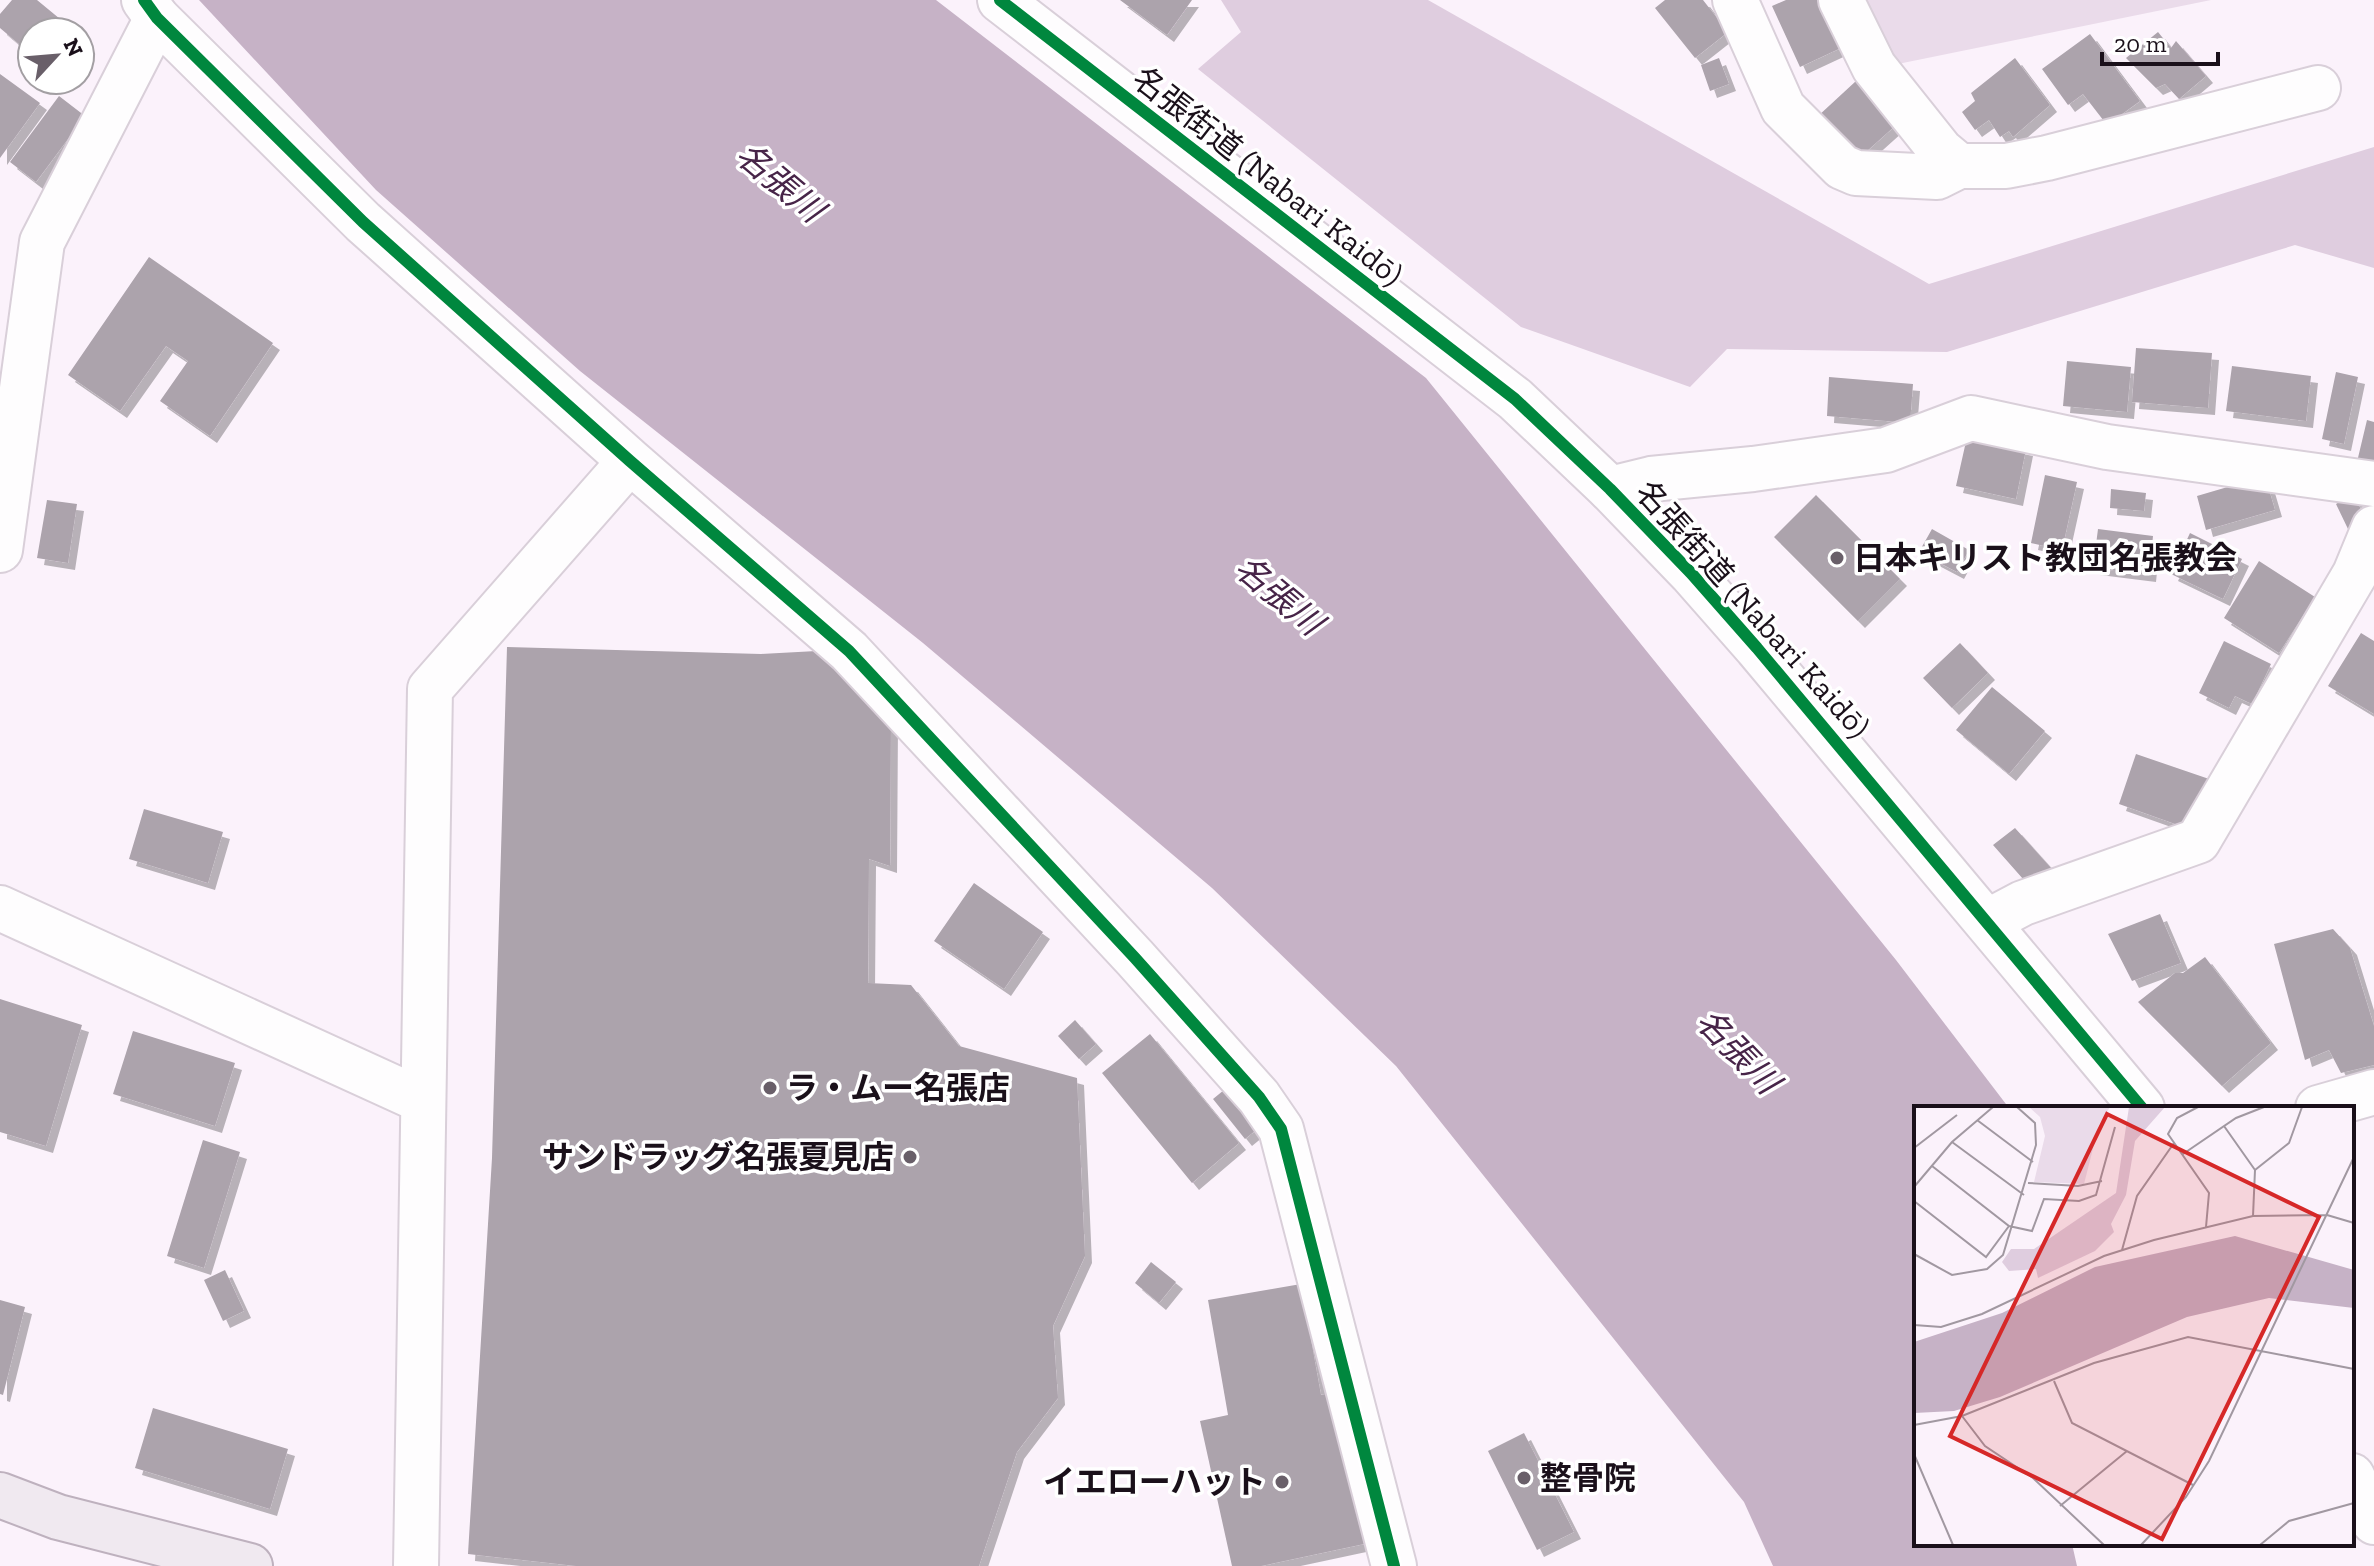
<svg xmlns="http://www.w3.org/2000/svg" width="2374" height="1566" viewBox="0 0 2374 1566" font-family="'Zilla Slab','Noto Sans JP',serif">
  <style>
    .green { fill: #eadbea }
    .forest { fill: #dfcddf }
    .water { fill: #c6b2c6 }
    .building { fill: #aca3ac; filter: url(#shadow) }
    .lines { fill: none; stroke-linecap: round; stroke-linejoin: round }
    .minor-casing { stroke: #d9cfd9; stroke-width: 48 }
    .tertiary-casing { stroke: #d9cfd9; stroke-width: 48 }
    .trunk-casing { stroke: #beb1be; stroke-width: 48 }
    .minor { stroke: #fefdfe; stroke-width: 44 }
    .tertiary { stroke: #fefdfe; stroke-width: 44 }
    .trunk { stroke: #f0e9f0; stroke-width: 44 }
    .cycleway-casing { stroke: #fff; stroke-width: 17 }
    .cycleway { stroke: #00873e; stroke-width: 12 }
    .poi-dot { fill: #695f69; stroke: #fff; stroke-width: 3 }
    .labels { text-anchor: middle; stroke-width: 7; stroke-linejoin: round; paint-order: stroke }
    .street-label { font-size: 32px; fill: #1a101a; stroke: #fff }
    .poi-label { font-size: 32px; font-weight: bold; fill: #1a101a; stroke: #fff; text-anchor: start }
    .water-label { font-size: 34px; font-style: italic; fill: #472448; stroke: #fff }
    .inset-road { fill: none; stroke: #a198a1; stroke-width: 2 }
    .view { fill: #d62828; fill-opacity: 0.15; stroke: #d62828; stroke-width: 4 }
    .inset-edge { fill: none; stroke: #1a101a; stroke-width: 4 }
  </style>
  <defs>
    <filter id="shadow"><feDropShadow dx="7" dy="7" stdDeviation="0" flood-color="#0004"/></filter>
  </defs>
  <rect width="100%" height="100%" fill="#fbf2fb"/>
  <path class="green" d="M1859,0H2211L1888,66Z"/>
  <path class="forest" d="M1221,0H1428L1929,284L2374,147V268L2295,245L1947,352L1727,349L1690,387L1521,327L1198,69L1241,32Z"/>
  <path class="water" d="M199,0H936L1426,378L1896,960L2009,1108H1916V1544H2072L2077,1566H1773L1744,1502L1396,1066L1212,888L923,643L580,371L376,190Z"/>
  <path class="building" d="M12,0H37L71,28L68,32H32V55L0,28V14Z
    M1120,0H1192L1167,35Z
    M1665,0H1703L1728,32L1695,58L1655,8Z
    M1786,0H1823L1845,46L1800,67L1772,6Z
    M2158,32L2171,48L2176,41L2206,76L2179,99L2165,84L2156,88L2126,58Z
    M2090,34L2140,101L2107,125L2083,94L2068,105L2042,69Z
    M1719,58L1729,84L1710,91L1701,65Z
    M2015,58L2050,105L2013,137L2009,131L2000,137L1989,120L1975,130L1962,112L1975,101L1971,93Z
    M0,74L40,103L0,158Z
    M1856,81L1896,125L1857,160L1817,117Z
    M59,96L85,116L36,182L10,162Z
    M149,257L273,343L210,436L160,401L188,361L166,346L120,411L68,375Z
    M2136,348L2212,353L2208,408L2132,402Z
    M2067,361L2131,367L2127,412L2063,406Z
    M2232,366L2311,376L2306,421L2226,411Z
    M2336,372L2358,377L2344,444L2322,439Z
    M1829,377L1913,384L1910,423L1827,416Z
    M2367,420L2374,422V466L2357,462Z
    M1967,437L2026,449L2016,499L1956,486Z
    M2045,475L2077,482L2062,550L2031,543Z
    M2265,476L2275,510L2206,530L2197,496Z
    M2111,489L2146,493L2144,511L2110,508Z
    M2353,494L2366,519L2348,529L2336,504Z
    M1816,495L1900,579L1858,621L1774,537Z
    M47,500L77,504L68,563L37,558Z
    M1932,529L1969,550L1957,572L1919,552Z
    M2098,529L2153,536L2149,575L2093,568Z
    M2190,533L2242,559L2223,599L2171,574Z
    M2259,561L2315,597L2279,653L2224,618Z
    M2361,633L2374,641V714L2328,686Z
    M2224,641L2271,664L2252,704L2235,696L2229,708L2199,693Z
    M1960,643L1988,673L1952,708L1923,678Z
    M507,647L761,654L835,650L891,716L890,866L869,859L868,983L911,985L959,1046L1077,1078L1085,1256L1053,1326L1058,1398L1017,1452L979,1566H576L468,1554L492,1158Z
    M1992,687L2045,731L2009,774L1956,730Z
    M2136,754L2212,780L2195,831L2119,804Z
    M144,809L223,832L208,883L129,859Z
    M2015,828L2051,868L2031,888L1993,845Z
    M974,883L1043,932L1004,989L934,941Z
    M2160,914L2181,963L2132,981L2108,934Z
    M2333,929L2350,948L2374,1026V1065L2341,1073L2329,1050L2305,1060L2274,944Z
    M2205,957L2271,1043L2222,1086L2138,1002L2175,973H2183Z
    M0,999L82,1025L46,1146L0,1132Z
    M1075,1020L1096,1044L1079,1059L1058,1036Z
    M133,1031L235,1063L215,1126L113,1094Z
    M1150,1034L1239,1143L1192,1183L1102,1073Z
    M1235,1081L1267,1121L1245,1139L1213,1099Z
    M203,1140L240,1152L204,1268L167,1256Z
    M1151,1262L1176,1282L1159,1303L1135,1283Z
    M225,1270L244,1311L223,1321L204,1280Z
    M1301,1284L1321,1395L1332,1393L1364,1544L1261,1566H1232L1200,1421L1228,1415L1208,1300Z
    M0,1300L25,1307L3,1395L0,1394Z
    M153,1408L288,1449L270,1509L135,1468Z
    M1524,1433L1574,1532L1537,1550L1488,1451Z"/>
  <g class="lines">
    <g class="minor-casing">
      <path id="minor" d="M1735,0L1783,108L1842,167L1856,173L1937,177L1959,166
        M1841,0L1874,67L1941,151L1959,166H2006L2047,158L2318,88
        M1610,489L1651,479L1753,469L1886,450L1971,418L2107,447L2374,484
        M0,550L42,242L157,18
        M1989,921L2023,903L2198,841L2355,574L2374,528
        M2318,1108L2374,1092"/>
    </g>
    <g class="tertiary-casing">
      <path id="tertiary" d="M144,0L157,18L363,222L630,461L849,651L1135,958L1259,1097L1281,1129L1394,1566
        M1000,0L1515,399L1610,489L1691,573L1757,648L2142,1108
        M0,908L423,1101
        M2352,1476L2374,1522
        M416,1566L430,689L630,461"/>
    </g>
    <g class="trunk-casing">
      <path id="trunk" d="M0,1495L58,1517L250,1566"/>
    </g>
    <use href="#minor" class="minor"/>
    <use href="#tertiary" class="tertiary"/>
    <use href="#trunk" class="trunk"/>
    <g class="cycleway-casing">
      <path id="cycleway" d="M144,0L157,18L363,222L630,461L849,651L1135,958L1259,1097L1281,1129L1394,1566
        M1000,0L1515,399L1610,489L1691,573L1757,648L2142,1108"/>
    </g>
    <use href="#cycleway" class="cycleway"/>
  </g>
  <g class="poi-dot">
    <circle cx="1837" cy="558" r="8"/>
    <circle cx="770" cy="1088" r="8"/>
    <circle cx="910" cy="1157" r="8"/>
    <circle cx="1524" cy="1478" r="8"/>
    <circle cx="1282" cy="1482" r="8"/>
  </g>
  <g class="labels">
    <g class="street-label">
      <text transform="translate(1268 176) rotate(38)" y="11">名張街道 (Nabari Kaidō)</text>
      <text transform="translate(1753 609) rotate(48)" y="11">名張街道 (Nabari Kaidō)</text>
    </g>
    <g class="poi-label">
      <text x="1853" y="569">日本キリスト教団名張教会</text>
      <text x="786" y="1099">ラ・ムー名張店</text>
      <text x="894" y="1168" text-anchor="end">サンドラッグ名張夏見店</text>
      <text x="1540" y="1489">整骨院</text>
      <text x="1266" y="1493" text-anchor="end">イエローハット</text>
    </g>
    <g class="water-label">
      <text transform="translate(780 182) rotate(40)" y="12">名張川</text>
      <text transform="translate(1279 595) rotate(40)" y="12">名張川</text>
      <text transform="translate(1738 1051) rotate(46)" y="12">名張川</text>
    </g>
  </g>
  <g transform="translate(1914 1106)">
    <rect width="440" height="440" fill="#fbf2fb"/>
    <path d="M115,1H196L185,19L170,78L120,76L131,30L126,11Z" fill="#eadbea"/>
    <path d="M215,1H251L221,35L212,89L197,118L200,126L181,145L124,172L122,163L95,165L88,156L97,143H120L202,87Z" fill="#dfcddf"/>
    <path d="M321,130L440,164V202L355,192L273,211L86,291L40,305L0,307V236L88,207L181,161Z" fill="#c6b2c6"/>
    <path class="inset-road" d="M284,1L263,12L254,28L295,87L292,121M63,14L119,56M310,20L341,64L339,110M38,36L110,89M0,42L43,9M269,48L322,12L350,1M18,60L95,120L118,125L130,93L165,95L182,89L201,21M341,64L375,37L388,1M114,77L164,80L188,75M0,81L38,36L79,1M0,95L72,151L95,120M413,109L440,117M208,144L223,90L260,37M0,148L38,169L73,163L89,149L122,39L121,17L103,1M0,219L27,221L68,208L190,150L240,134L339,110L413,109M140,275L158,317L279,379M48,310L71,340L119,372L190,439M0,319L48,310L180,257L274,231L440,263M0,348L39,439M146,400L213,345M227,439L272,391L295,355L440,51M346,439L375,415L440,397"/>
    <path class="view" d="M193,8L405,111L248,433L36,330Z"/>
    <rect width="440" height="440" class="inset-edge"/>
  </g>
  <g transform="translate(56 56) rotate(64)"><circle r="38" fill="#ffffff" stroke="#a39fa3" stroke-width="2"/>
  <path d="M0-6L14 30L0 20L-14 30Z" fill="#695f69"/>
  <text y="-12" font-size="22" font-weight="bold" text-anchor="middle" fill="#1a101a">N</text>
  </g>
  <path d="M2102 52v12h116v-12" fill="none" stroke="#1a101a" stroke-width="4"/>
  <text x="2114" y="52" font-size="24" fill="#1a101a" stroke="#ffffff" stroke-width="6" paint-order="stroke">20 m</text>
</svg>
